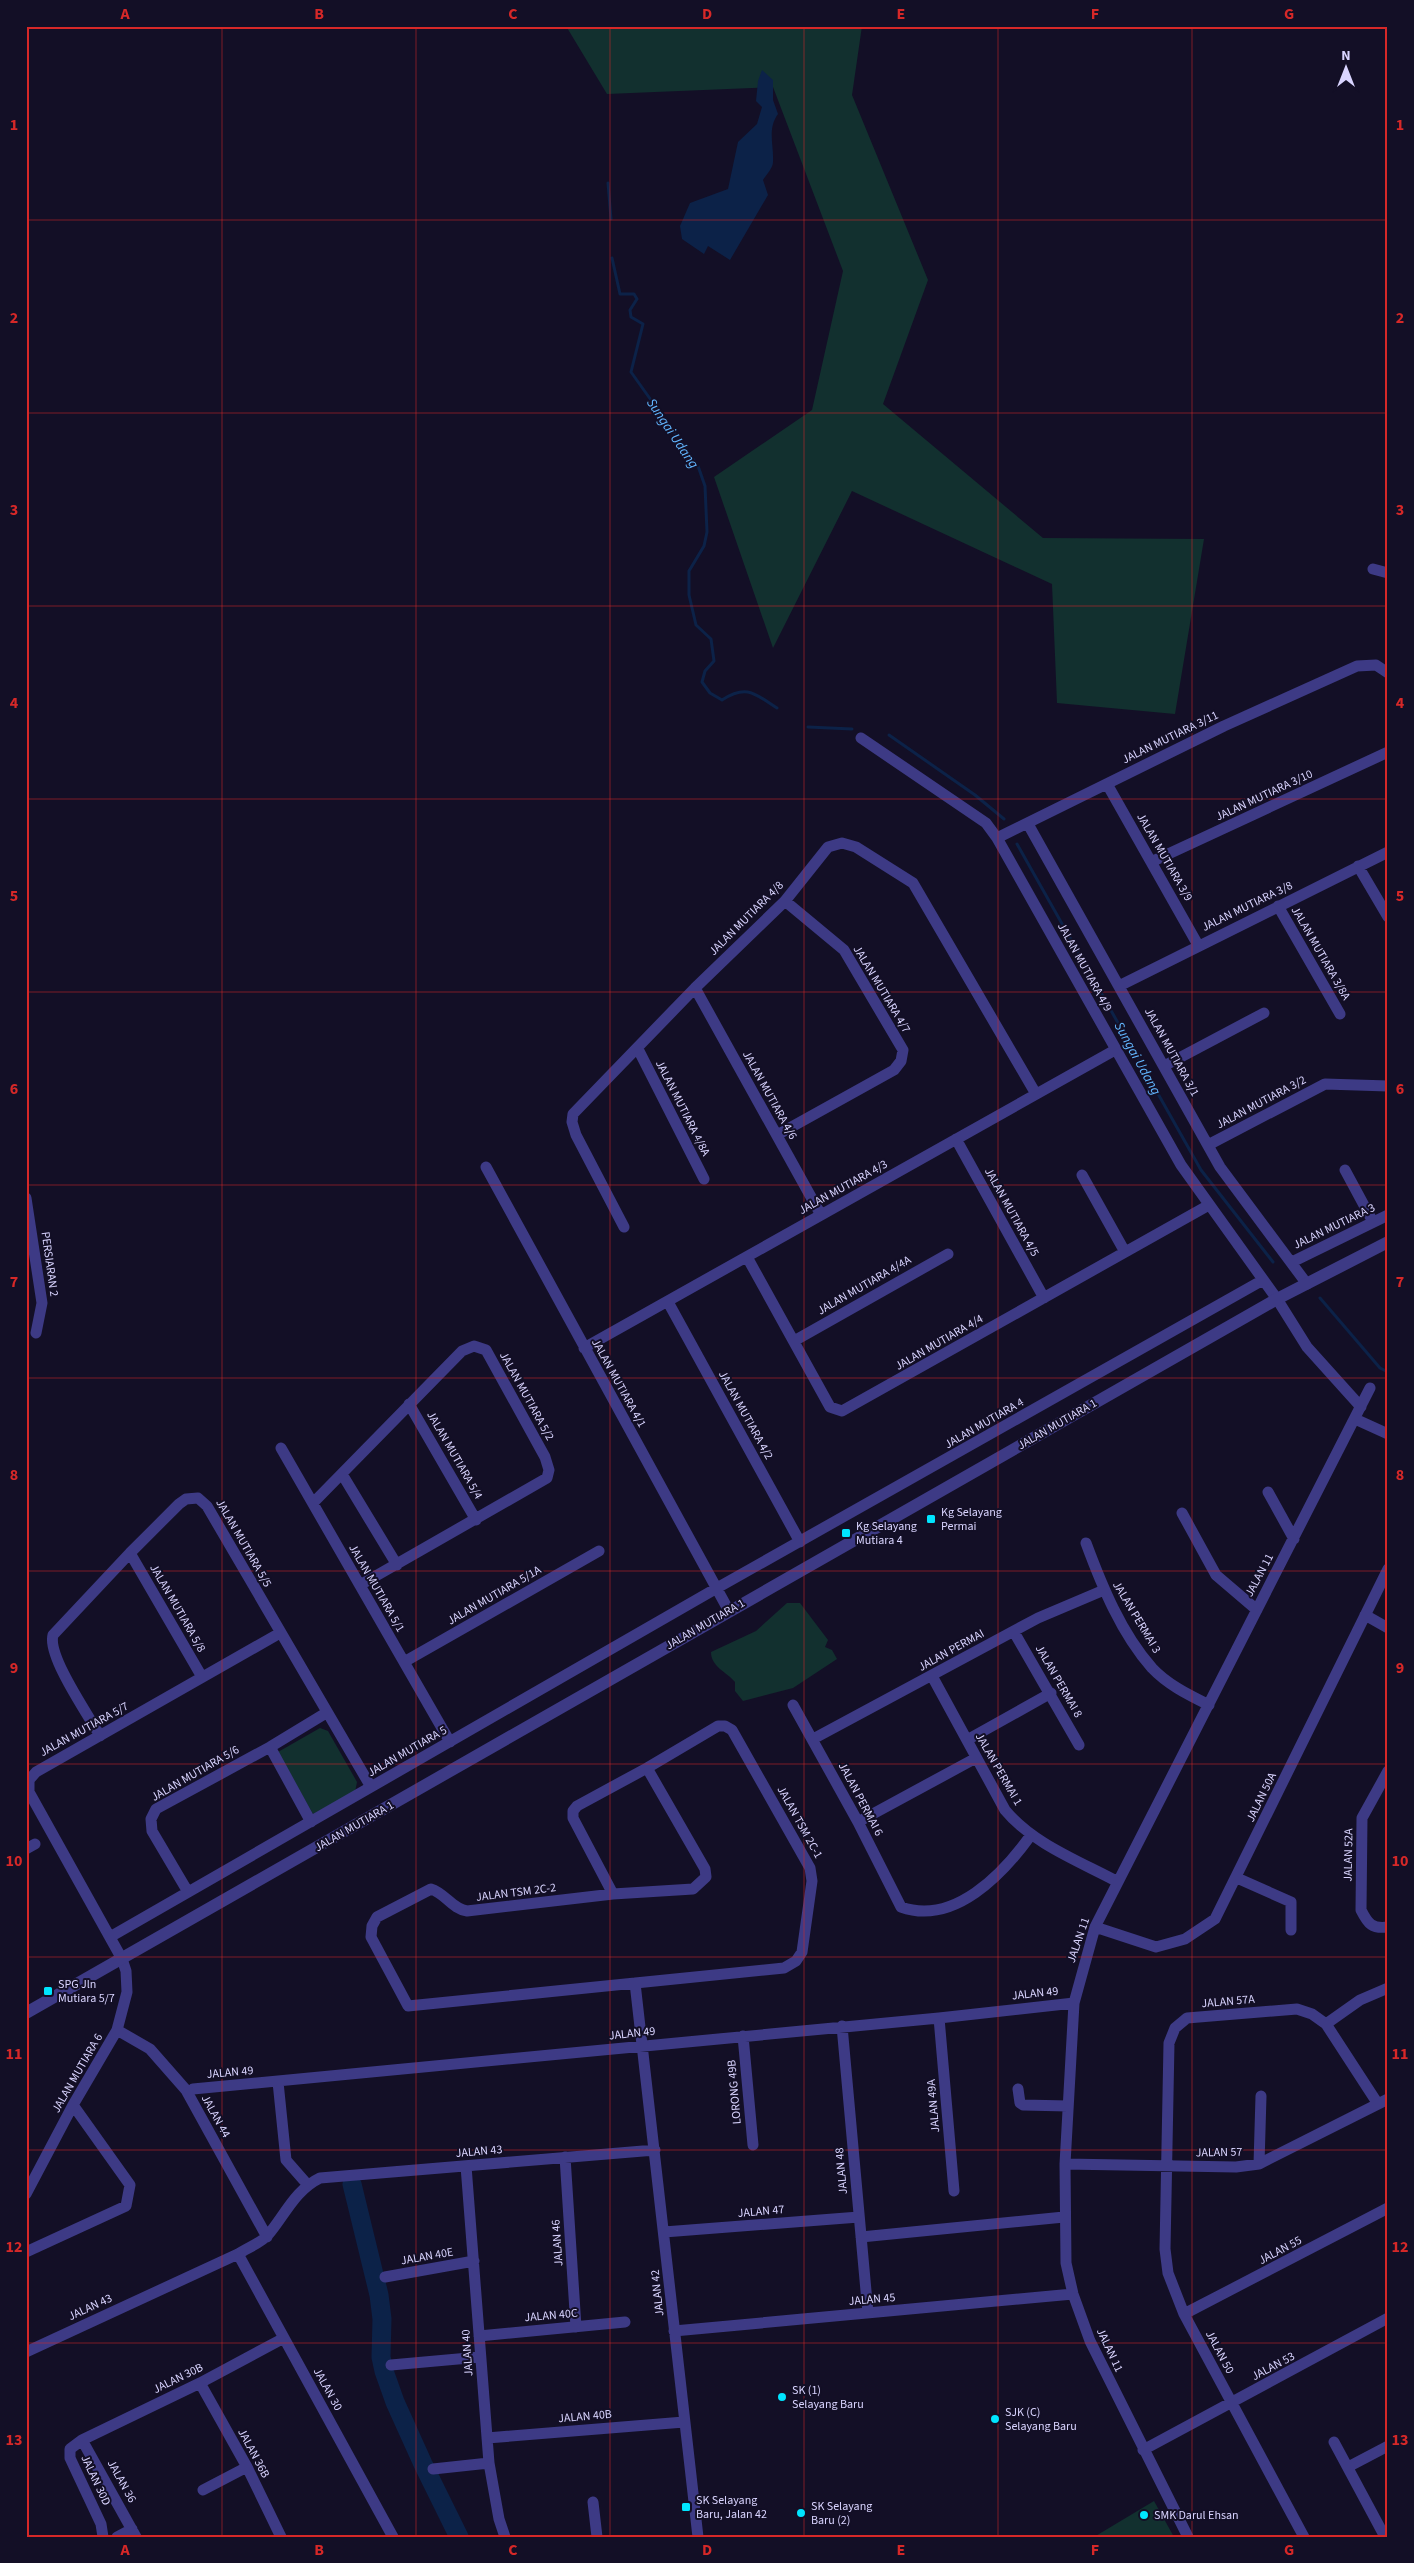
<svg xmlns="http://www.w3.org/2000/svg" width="1414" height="2563" viewBox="0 0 1414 2563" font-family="'Source Sans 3',sans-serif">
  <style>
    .green { fill: #12302f }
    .water { fill: #0c2248 }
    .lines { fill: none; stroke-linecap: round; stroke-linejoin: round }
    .stream { stroke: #0c2248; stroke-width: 3 }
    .river { stroke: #0c2248; stroke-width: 19 }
    .minor { stroke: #3d3a85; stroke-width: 11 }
    .tertiary { stroke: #3d3a85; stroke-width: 12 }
    .grid { fill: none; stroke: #d62828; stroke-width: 1; stroke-opacity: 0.55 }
    .poi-dot { fill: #00e5ff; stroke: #130f26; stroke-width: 2 }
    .labels { text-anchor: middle; stroke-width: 4; stroke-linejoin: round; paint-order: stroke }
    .street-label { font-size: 12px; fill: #d9d4ff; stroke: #130f26 }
    .poi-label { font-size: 12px; fill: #d9d4ff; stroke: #130f26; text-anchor: start }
    .water-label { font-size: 14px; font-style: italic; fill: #62b6ff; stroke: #130f26 }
    .neatline { fill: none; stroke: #d62828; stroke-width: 2 }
    .grid-label { font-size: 16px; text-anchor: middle; font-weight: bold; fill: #d62828 }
  </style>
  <rect width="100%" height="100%" fill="#130f26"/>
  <path class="green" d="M566,26H862L852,95L928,280L883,404L1043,538L1204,539L1175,714L1057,703L1052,584L852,491L773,648L714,477L812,410L843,271L773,87L607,94Z
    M787,1603H800L828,1640L825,1647L832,1650L837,1659L793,1688L743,1701L735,1691V1682C727,1672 711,1667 711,1652L756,1631Z
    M320,1728L328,1731L357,1782L355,1792L313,1814L278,1752Z
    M1154,2501L1174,2537H1094Z"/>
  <path class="water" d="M762,70L773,80V100L778,114C767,129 774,145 773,162C773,168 766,175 763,180L768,195L730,260L708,246L704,254L682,239L680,226L690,203L728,189L738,142L757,124L762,107L756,101L758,81Z"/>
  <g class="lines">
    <path class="stream" d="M608,183L611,219
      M612,258L620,294H634L637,299L630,310L631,317L643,324L631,372L698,466L705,486L707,532L704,546L689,571V595L696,625L711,639L714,661L705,671L702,682L710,693L722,700C747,684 755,694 777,708
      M808,727L852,729
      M889,735L975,795L1004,819
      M1017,844L1201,1170L1273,1262
      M1320,1298L1380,1368L1388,1372"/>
    <path class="river" d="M352,2184L379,2295L382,2319L381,2357L384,2371L395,2402L423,2464L459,2537"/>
    <path class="minor" d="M1373,569L1388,573
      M861,738L986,823L997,838L1181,1165L1277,1299L1307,1347L1361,1407
      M1107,784L1198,945
      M1028,824L1220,1167L1307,1284
      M997,838L1224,726L1357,666L1376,665L1388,673
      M1151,862L1388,752
      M1358,866L1388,917
      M1278,906L1340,1014
      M1119,986L1388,852
      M695,988L821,1215
      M638,1049L704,1179
      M1164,1066L1264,1013
      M777,1135L894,1070L901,1061L903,1050L844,950L785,901
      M956,1139L1044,1298
      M1208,1145L1325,1084L1388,1086
      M486,1167L729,1611
      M1345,1170L1373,1222
      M1082,1175L1125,1252
      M26,1198L42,1303L36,1333
      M624,1227L576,1135L572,1122L573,1114L695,988L785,901L828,847L842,843L856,847L913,883L1036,1094
      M747,1257L830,1407L842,1411L1209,1205
      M1292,1262L1388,1215
      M668,1302L800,1542
      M794,1341L948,1254
      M584,1348L1115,1050
      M409,1404L476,1520
      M1355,1419L1388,1434
      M281,1448L450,1742
      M342,1474L397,1565
      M1268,1492L1294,1539
      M313,1503L462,1351L474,1346L486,1350L545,1457L549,1470L547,1478L360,1585
      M1182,1513L1216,1575L1257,1610
      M1086,1543C1102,1586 1121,1633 1152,1668C1168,1685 1189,1695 1209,1705
      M130,1553L202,1677
      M1365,1615L1388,1628
      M1014,1632L1079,1745
      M404,1662L599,1551
      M932,1676L1005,1810C1033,1844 1079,1861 1118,1882
      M793,1705L858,1822L901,1907C954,1926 1003,1874 1031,1835
      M100,1736C89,1716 47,1656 53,1635L130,1553L179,1504L186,1499L198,1498L207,1506L371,1787
      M813,1739L1038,1618L1104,1590
      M967,1740L1051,1693
      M270,1747L311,1822
      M1388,1771L1362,1818L1361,1910C1368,1924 1372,1929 1388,1927
      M858,1822L976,1758
      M26,1849L35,1844
      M1237,1878L1291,1902V1930
      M188,1892L152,1831L151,1819L156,1809L270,1747L326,1713
      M613,1894L573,1818V1811L577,1806L647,1768L718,1726H725L732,1730L810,1868L812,1881L802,1952L796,1961L784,1968L408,2006L371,1937L372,1926L377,1917L431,1889C445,1893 452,1909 467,1911L613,1894L693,1889L706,1877L705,1869L647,1768
      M1095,1927L1156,1947L1185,1939L1215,1919L1388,1569
      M110,1937L717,1588L1263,1280
      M635,1983L698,2537
      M939,2018L954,2191
      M1326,2024L1360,2000L1388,1988
      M842,2026L868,2313
      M117,2030L150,2049L186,2090L267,2237
      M743,2036L753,2145
      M278,2082L286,2160L307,2184
      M193,2089L939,2018L1074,2003
      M1018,2089L1020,2103L1023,2105L1068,2106
      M565,2157L576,2327
      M1065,2164L1236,2167L1259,2164L1388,2099
      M1259,2164L1261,2096
      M466,2166L489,2463L499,2519L505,2537
      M26,2194L73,2105L117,2030L127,1992L126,1971L122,1959L29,1792V1780L36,1772L280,1633
      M664,2232L859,2217
      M861,2237L1064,2217
      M26,2252L126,2206L130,2185L73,2105
      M238,2254L393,2537
      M385,2277L474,2261
      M1184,2314L1388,2208
      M674,2331L1073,2294
      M479,2336L625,2322
      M26,2352L238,2254C247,2248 261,2243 268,2235C285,2215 295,2190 320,2178L655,2150
      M391,2365L480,2357
      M200,2383L247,2467L281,2537
      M487,2438L684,2422
      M82,2440L136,2537
      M1334,2442L1385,2537
      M1143,2450L1388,2318
      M1348,2467L1388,2446
      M433,2469L489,2463
      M203,2490L247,2467
      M593,2502L597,2537
      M103,2537L101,2524L70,2458V2449L82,2440L200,2383L284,2338
      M117,2537L132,2529
      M1188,2537L1090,2341L1073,2294L1066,2263L1065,2164L1074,2003L1095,1927L1370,1388
      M1304,2537L1184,2314L1168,2273L1165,2249L1169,2043L1175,2028L1187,2018L1297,2009L1312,2014L1326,2024L1378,2104"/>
    <path class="tertiary" d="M26,2013L1277,1299L1388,1242"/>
  </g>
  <path class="grid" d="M222,26V2537M416,26V2537M610,26V2537M804,26V2537M998,26V2537M1192,26V2537M26,220H1388M26,413H1388M26,606H1388M26,799H1388M26,992H1388M26,1185H1388M26,1378H1388M26,1571H1388M26,1764H1388M26,1957H1388M26,2150H1388M26,2343H1388"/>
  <g class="poi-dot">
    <rect x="926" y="1514" width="10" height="10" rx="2.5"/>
    <rect x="841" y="1528" width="10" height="10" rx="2.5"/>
    <rect x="43" y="1986" width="10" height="10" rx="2.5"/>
    <circle cx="782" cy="2397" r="5"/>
    <circle cx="995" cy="2419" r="5"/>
    <rect x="681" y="2502" width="10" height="10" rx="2.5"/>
    <circle cx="801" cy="2513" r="5"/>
    <circle cx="1144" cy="2515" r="5"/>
  </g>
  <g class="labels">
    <g class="street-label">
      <text transform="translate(1170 737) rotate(-26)" y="4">JALAN MUTIARA 3/11</text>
      <text transform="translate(1264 795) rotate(-25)" y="4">JALAN MUTIARA 3/10</text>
      <text transform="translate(1165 857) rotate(60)" y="4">JALAN MUTIARA 3/9</text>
      <text transform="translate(1247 906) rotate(-26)" y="4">JALAN MUTIARA 3/8</text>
      <text transform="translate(746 918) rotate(-45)" y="4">JALAN MUTIARA 4/8</text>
      <text transform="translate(1321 953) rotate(60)" y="4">JALAN MUTIARA 3/8A</text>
      <text transform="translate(1085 967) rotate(61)" y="4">JALAN MUTIARA 4/9</text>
      <text transform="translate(882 989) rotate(59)" y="4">JALAN MUTIARA 4/7</text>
      <text transform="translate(1172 1052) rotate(61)" y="4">JALAN MUTIARA 3/1</text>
      <text transform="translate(770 1095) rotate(61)" y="4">JALAN MUTIARA 4/6</text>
      <text transform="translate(1261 1102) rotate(-28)" y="4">JALAN MUTIARA 3/2</text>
      <text transform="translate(683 1108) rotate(63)" y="4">JALAN MUTIARA 4/8A</text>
      <text transform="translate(843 1187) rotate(-29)" y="4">JALAN MUTIARA 4/3</text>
      <text transform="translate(1012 1212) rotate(61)" y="4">JALAN MUTIARA 4/5</text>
      <text transform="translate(1334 1226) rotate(-26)" y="4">JALAN MUTIARA 3</text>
      <text transform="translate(50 1264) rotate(82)" y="4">PERSIARAN 2</text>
      <text transform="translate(864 1285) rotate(-30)" y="4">JALAN MUTIARA 4/4A</text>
      <text transform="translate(939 1342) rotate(-30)" y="4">JALAN MUTIARA 4/4</text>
      <text transform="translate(619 1383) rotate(61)" y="4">JALAN MUTIARA 4/1</text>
      <text transform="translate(527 1396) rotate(61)" y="4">JALAN MUTIARA 5/2</text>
      <text transform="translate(746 1415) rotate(61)" y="4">JALAN MUTIARA 4/2</text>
      <text transform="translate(984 1423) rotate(-30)" y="4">JALAN MUTIARA 4</text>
      <text transform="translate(1057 1424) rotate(-30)" y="4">JALAN MUTIARA 1</text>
      <text transform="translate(455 1455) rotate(60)" y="4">JALAN MUTIARA 5/4</text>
      <text transform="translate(244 1543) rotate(60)" y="4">JALAN MUTIARA 5/5</text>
      <text transform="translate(1259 1575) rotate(-62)" y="4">JALAN 11</text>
      <text transform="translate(377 1588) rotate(60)" y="4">JALAN MUTIARA 5/1</text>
      <text transform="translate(494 1595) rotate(-30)" y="4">JALAN MUTIARA 5/1A</text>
      <text transform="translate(178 1608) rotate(60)" y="4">JALAN MUTIARA 5/8</text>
      <text transform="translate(1137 1617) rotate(59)" y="4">JALAN PERMAI 3</text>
      <text transform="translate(705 1624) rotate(-30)" y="4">JALAN MUTIARA 1</text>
      <text transform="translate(951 1650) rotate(-29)" y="4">JALAN PERMAI</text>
      <text transform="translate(1059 1681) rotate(60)" y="4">JALAN PERMAI 8</text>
      <text transform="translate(84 1729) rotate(-29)" y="4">JALAN MUTIARA 5/7</text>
      <text transform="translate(407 1751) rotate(-30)" y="4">JALAN MUTIARA 5</text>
      <text transform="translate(999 1769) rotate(60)" y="4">JALAN PERMAI 1</text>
      <text transform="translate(195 1773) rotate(-30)" y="4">JALAN MUTIARA 5/6</text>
      <text transform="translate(1261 1797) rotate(-64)" y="4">JALAN 50A</text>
      <text transform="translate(861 1799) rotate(62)" y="4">JALAN PERMAI 6</text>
      <text transform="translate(800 1822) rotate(61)" y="4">JALAN TSM 2C-1</text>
      <text transform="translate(354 1826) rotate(-30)" y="4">JALAN MUTIARA 1</text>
      <text transform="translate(1348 1855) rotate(-89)" y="4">JALAN 52A</text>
      <text transform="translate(516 1892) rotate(-7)" y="4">JALAN TSM 2C-2</text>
      <text transform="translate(1078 1940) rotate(-71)" y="4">JALAN 11</text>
      <text transform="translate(1035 1993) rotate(-6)" y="4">JALAN 49</text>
      <text transform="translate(1228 2001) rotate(-5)" y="4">JALAN 57A</text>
      <text transform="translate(632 2033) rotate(-6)" y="4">JALAN 49</text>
      <text transform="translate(230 2072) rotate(-5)" y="4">JALAN 49</text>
      <text transform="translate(77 2073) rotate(-60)" y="4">JALAN MUTIARA 6</text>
      <text transform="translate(734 2092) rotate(-95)" y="4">LORONG 49B</text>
      <text transform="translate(933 2106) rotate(-95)" y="4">JALAN 49A</text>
      <text transform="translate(216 2116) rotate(61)" y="4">JALAN 44</text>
      <text transform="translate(479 2151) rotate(-5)" y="4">JALAN 43</text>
      <text transform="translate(1219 2152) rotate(-1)" y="4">JALAN 57</text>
      <text transform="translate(841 2171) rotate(-95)" y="4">JALAN 48</text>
      <text transform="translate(761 2211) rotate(-5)" y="4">JALAN 47</text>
      <text transform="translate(557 2243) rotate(-94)" y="4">JALAN 46</text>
      <text transform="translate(1280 2250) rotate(-28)" y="4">JALAN 55</text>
      <text transform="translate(427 2256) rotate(-10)" y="4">JALAN 40E</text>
      <text transform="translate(657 2293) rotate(-96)" y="4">JALAN 42</text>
      <text transform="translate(872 2299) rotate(-5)" y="4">JALAN 45</text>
      <text transform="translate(90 2307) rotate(-25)" y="4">JALAN 43</text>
      <text transform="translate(551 2315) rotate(-5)" y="4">JALAN 40C</text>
      <text transform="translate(1110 2350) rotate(65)" y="4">JALAN 11</text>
      <text transform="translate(1220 2352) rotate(62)" y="4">JALAN 50</text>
      <text transform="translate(467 2353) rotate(-94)" y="4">JALAN 40</text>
      <text transform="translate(1273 2366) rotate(-28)" y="4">JALAN 53</text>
      <text transform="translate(178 2378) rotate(-26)" y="4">JALAN 30B</text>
      <text transform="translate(328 2389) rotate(61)" y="4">JALAN 30</text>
      <text transform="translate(585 2416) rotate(-5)" y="4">JALAN 40B</text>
      <text transform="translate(254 2453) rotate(62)" y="4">JALAN 36B</text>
      <text transform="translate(96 2480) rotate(65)" y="4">JALAN 30D</text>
      <text transform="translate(122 2481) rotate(61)" y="4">JALAN 36</text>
    </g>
    <g class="poi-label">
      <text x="941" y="1516">Kg Selayang<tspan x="941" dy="14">Permai</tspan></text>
      <text x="856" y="1530">Kg Selayang<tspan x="856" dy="14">Mutiara 4</tspan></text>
      <text x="58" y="1988">SPG Jln<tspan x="58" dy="14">Mutiara 5/7</tspan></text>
      <text x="792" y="2394">SK (1)<tspan x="792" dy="14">Selayang Baru</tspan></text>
      <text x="1005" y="2416">SJK (C)<tspan x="1005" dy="14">Selayang Baru</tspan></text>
      <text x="696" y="2504">SK Selayang<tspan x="696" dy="14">Baru, Jalan 42</tspan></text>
      <text x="811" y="2510">SK Selayang<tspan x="811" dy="14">Baru (2)</tspan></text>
      <text x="1154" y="2519">SMK Darul Ehsan</text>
    </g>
    <g class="water-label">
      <text transform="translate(673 433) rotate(56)" y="5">Sungai Udang</text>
      <text transform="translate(1138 1058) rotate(61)" y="5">Sungai Udang</text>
    </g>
  </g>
  <rect width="1414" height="2563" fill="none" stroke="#130f26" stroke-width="55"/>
  <g transform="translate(1346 68)" stroke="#130f26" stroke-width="4" paint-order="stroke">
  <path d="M0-4L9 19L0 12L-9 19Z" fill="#d9d4ff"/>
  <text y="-8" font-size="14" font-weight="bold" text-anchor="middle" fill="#d9d4ff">N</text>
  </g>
  <rect x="28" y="28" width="1358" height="2508" class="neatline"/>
  <g class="grid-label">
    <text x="125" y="19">A</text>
    <text x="319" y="19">B</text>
    <text x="513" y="19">C</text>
    <text x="707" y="19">D</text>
    <text x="901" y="19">E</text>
    <text x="1095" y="19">F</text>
    <text x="1289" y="19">G</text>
    <text x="14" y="130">1</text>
    <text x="1400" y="130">1</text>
    <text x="14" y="323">2</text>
    <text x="1400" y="323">2</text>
    <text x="14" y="515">3</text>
    <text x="1400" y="515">3</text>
    <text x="14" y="708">4</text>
    <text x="1400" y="708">4</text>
    <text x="14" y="901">5</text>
    <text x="1400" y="901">5</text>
    <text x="14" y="1094">6</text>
    <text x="1400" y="1094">6</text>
    <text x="14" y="1287">7</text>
    <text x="1400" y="1287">7</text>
    <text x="14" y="1480">8</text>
    <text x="1400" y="1480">8</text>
    <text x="14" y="1673">9</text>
    <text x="1400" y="1673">9</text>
    <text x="14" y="1866">10</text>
    <text x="1400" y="1866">10</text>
    <text x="14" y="2059">11</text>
    <text x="1400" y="2059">11</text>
    <text x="14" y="2252">12</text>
    <text x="1400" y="2252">12</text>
    <text x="14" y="2445">13</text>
    <text x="1400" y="2445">13</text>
    <text x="125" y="2555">A</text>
    <text x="319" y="2555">B</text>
    <text x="513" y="2555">C</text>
    <text x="707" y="2555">D</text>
    <text x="901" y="2555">E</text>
    <text x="1095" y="2555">F</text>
    <text x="1289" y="2555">G</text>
  </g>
</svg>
